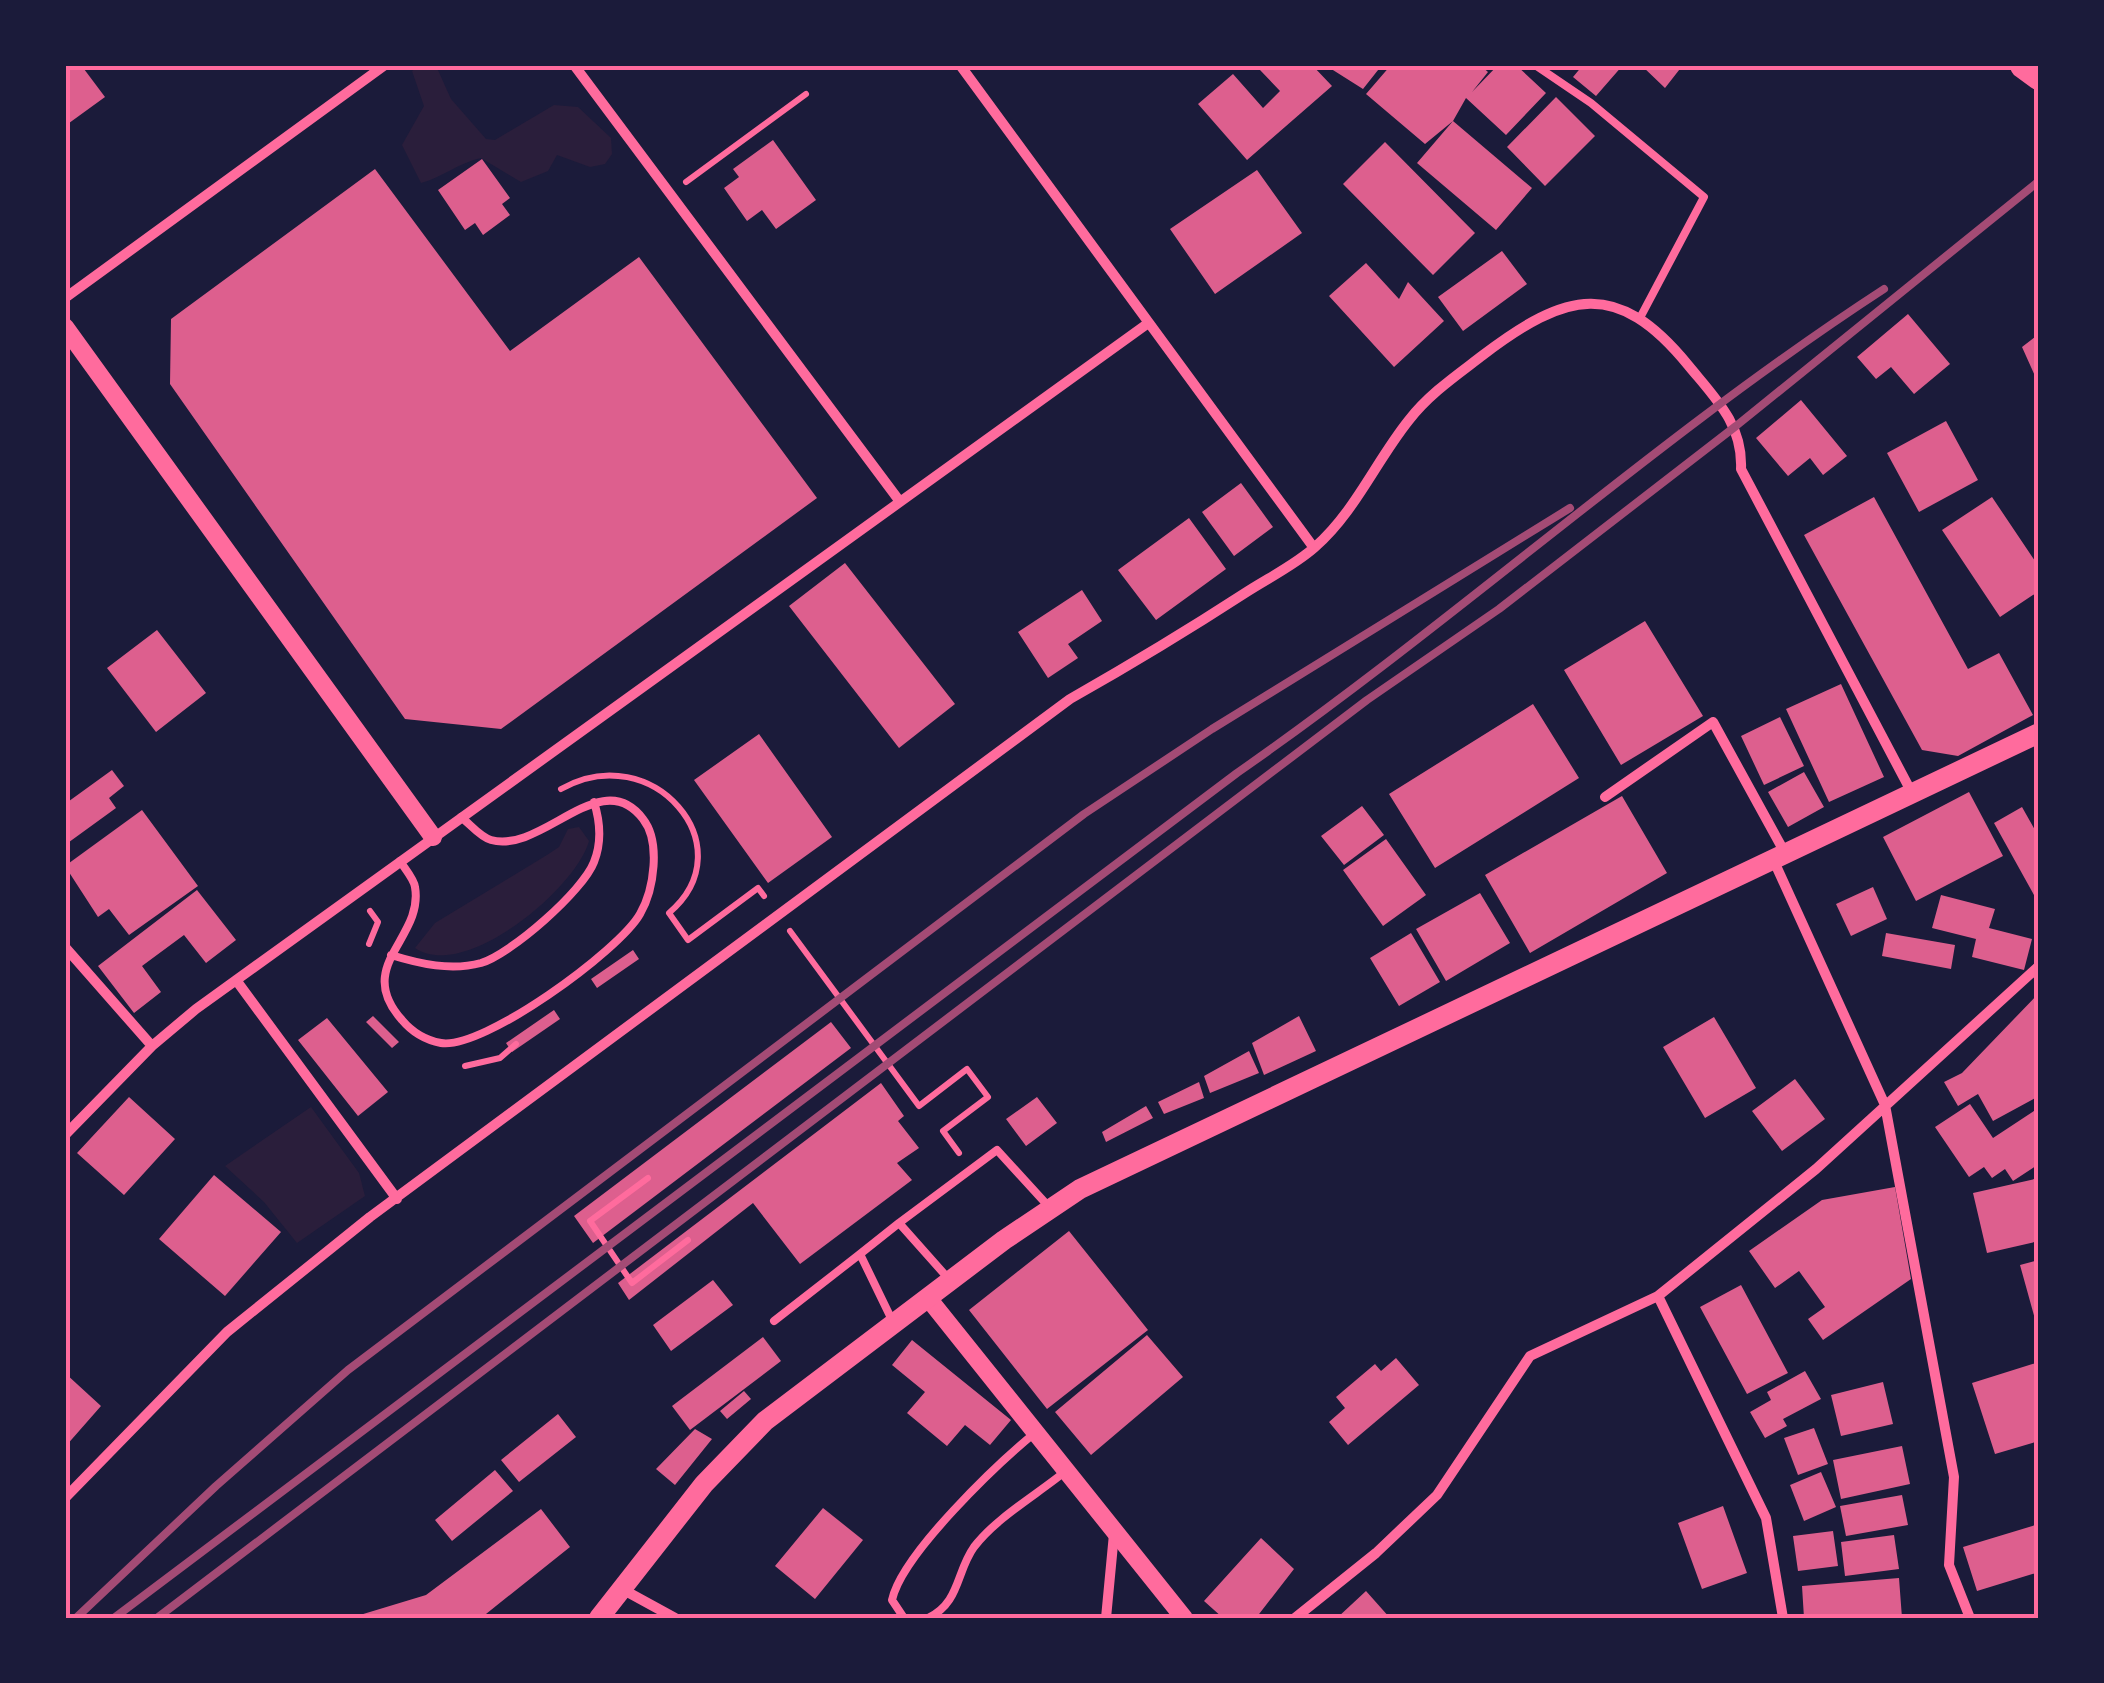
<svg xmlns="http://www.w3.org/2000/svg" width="2104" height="1683" viewBox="0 0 2104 1683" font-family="'Alegreya Sans',sans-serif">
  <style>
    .green { fill: #2a1e3b }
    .building { fill: #dd5f8e }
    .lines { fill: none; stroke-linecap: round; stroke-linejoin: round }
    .path { stroke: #ff6b9d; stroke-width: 6 }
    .service { stroke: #ff6b9d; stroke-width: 8 }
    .minor { stroke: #ff6b9d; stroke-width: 10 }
    .tertiary { stroke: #ff6b9d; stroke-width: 18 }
    .secondary { stroke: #ff6b9d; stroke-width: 20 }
    .trunk { stroke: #ff6b9d; stroke-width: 28 }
    .rail { stroke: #a44b75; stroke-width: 8 }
    .neatline { fill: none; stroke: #ff6b9d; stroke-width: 4 }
  </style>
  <rect width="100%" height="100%" fill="#1b1b3a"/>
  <path class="green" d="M420,65L437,68L451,99L486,139L495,140L554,105L578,107L611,138L612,154L605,164L590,167L557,155L548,171L521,182L481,158C458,163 443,177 421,183L402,145L424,106L412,71Z
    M579,827L589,841C576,889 464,982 415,948L435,923L547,855L559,847L568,829Z
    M311,1107L359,1173L365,1196L297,1243L264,1202L225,1166Z"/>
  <path class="building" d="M65,65H81L105,97L65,126Z
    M1265,65H1312L1332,86L1247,160L1198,104L1233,74L1263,108L1280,91L1260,70Z
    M1325,65H1382L1363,89Z
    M1391,65H1480L1488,72L1472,92L1498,65H1516L1546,93L1506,135L1466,98L1453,121L1425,144L1366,94Z
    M1583,65H1623L1596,96L1573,77Z
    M1641,65H1683L1665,88Z
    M1556,97L1595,136L1545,186L1507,147Z
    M1453,121L1532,188L1496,230L1417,163Z
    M773,140L816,200L776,229L762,210L747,221L724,188L739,177L733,169Z
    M1385,142L1475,233L1433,275L1343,184Z
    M482,159L510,198L502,204L510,215L483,235L475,223L465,230L438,190Z
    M375,169L510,351L639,257L817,498L501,729L405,719L170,384L171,319Z
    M1257,170L1302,233L1215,294L1170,229Z
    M1502,251L1527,284L1463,331L1438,297Z
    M1366,263L1399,299L1408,282L1444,321L1394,367L1329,296Z
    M1908,314L1950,364L1914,394L1891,367L1876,379L1857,357Z
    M2039,334V385L2022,347Z
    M1801,400L1847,456L1823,475L1810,458L1788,476L1756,438Z
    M1946,421L1978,480L1919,512L1887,453Z
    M1241,483L1273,527L1234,556L1202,512Z
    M1874,497L1968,669L1999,653L2033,715L1958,756L1922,750L1804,535Z
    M1992,497L2039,567V591L2000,617L1942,530Z
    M1189,518L1226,569L1156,620L1118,570Z
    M845,563L955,704L899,748L789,606Z
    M1082,590L1102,621L1068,644L1078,658L1048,678L1018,632Z
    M1645,621L1703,716L1621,765L1564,670Z
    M157,630L206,693L156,732L107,668Z
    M1841,684L1884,777L1829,802L1786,709Z
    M1533,704L1579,778L1435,868L1389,794Z
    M1780,717L1804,766L1764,785L1741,736Z
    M759,734L832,837L768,883L694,780Z
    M112,770L124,786L109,798L116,808L65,845V804Z
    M1804,772L1824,807L1788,827L1768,792Z
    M1969,792L2003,856L1916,901L1883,837Z
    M1622,796L1667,873L1530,953L1485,875Z
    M1362,806L1384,835L1344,865L1321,836Z
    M2022,807L2039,837V904L1994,823Z
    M142,810L198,886L129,935L109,909L98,917L65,866Z
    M1386,839L1426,895L1383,926L1343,870Z
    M1873,887L1887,919L1851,936L1836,904Z
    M197,890L236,940L206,963L184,935L142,966L161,992L134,1013L98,966Z
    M1480,893L1510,943L1446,981L1416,929Z
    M1941,895L1995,909L1989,928L2032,939L2024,970L1972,957L1976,939L1932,928Z
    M1411,933L1440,982L1399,1006L1370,958Z
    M1886,933L1955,945L1951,969L1882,956Z
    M633,950L639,959L597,988L591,979Z
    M2039,993V1096L1993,1121L1978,1094L1958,1106L1944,1082L1962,1073Z
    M554,1010L560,1019L512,1052L506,1043Z
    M373,1016L399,1042L392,1048L366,1022Z
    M1299,1016L1316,1051L1264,1075L1252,1043Z
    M1714,1017L1756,1088L1705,1118L1663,1047Z
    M327,1018L388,1092L358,1116L298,1040Z
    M831,1022L851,1048L593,1243L574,1216Z
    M1249,1051L1259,1073L1210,1093L1204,1076Z
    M1795,1079L1825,1119L1782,1151L1752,1111Z
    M1199,1082L1204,1098L1164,1114L1158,1102Z
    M881,1083L904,1116L898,1121L919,1148L897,1163L912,1180L800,1264L753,1203L629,1300L618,1283Z
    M129,1097L175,1139L124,1195L77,1153Z
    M1037,1097L1057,1123L1026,1146L1006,1119Z
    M1970,1104L1993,1138L2037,1109L2039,1164L2013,1181L2005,1169L1992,1178L1984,1167L1969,1177L1935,1127Z
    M1146,1106L1153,1118L1106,1142L1102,1132Z
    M214,1175L281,1232L225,1296L159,1239Z
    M2039,1178V1241L1987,1253L1973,1193Z
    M1895,1187L1911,1279L1823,1340L1808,1319L1825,1307L1799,1271L1775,1288L1749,1251L1822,1200Z
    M1069,1231L1148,1330L1047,1409L969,1310Z
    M2039,1260V1330H2038L2020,1265Z
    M713,1280L733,1305L671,1351L653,1325Z
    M1741,1285L1788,1373L1747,1394L1700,1307Z
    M1147,1335L1183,1377L1091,1455L1055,1412Z
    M763,1337L781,1361L690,1430L672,1406Z
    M912,1340L1011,1420L990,1445L965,1425L947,1446L907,1413L925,1392L892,1365Z
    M1396,1358L1419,1385L1348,1445L1329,1422L1345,1408L1336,1397L1375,1364L1381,1371Z
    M2039,1362V1441L1995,1454L1972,1383Z
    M1805,1371L1821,1399L1783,1419L1787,1426L1765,1438L1750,1412L1771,1400L1767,1392Z
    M65,1373L101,1406L65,1447Z
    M1883,1382L1893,1424L1841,1436L1831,1395Z
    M744,1391L751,1399L727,1419L720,1411Z
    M558,1414L576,1437L519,1482L501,1460Z
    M1814,1428L1828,1464L1798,1475L1784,1438Z
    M695,1429L712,1439L675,1485L656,1469Z
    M1902,1446L1910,1484L1841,1499L1833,1460Z
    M495,1470L513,1491L452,1541L435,1520Z
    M1821,1472L1836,1507L1804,1521L1790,1485Z
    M1902,1495L1908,1525L1846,1536L1840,1506Z
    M1723,1506L1747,1573L1702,1589L1678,1523Z
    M823,1508L863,1540L815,1599L775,1566Z
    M541,1509L570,1547L481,1618H350L426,1595Z
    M2039,1524V1572L1977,1591L1963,1547Z
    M1833,1531L1838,1566L1798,1571L1793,1536Z
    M1894,1535L1899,1569L1845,1576L1841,1542Z
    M1261,1538L1294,1569L1256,1618H1223L1204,1601Z
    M1899,1578L1902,1618H1804L1802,1586Z
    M1366,1591L1390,1618H1337Z"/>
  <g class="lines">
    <path class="path" d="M686,182L806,94
      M561,789C652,737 747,847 669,913L688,940L758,888L764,896
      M790,931L919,1106L967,1069L988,1097L943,1131L959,1153
      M369,944L378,922L370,911
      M465,1066L500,1058L516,1044
      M648,1178L590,1221L632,1283L688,1240"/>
    <path class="service" d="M1535,65L1591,103L1704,197L1641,316
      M400,861C405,869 414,879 415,887C424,939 353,965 402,1020C412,1032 425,1040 441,1043C483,1050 619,951 640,914C654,890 661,842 643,819C601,763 543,854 491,840C480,837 470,824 461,817
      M391,955C420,964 451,971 481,963C511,954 583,891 594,862C602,842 600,821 594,802
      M899,1223L997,1150L1050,1208
      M892,1320L860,1254L899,1223L947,1277
      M774,1321L860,1254
      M904,1618L892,1600C902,1554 998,1463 1036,1432
      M928,1618C960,1603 956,1572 974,1547C997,1517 1038,1494 1067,1470"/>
    <path class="minor" d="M574,65L898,499
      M960,65L1314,548
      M65,298L385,65
      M1605,797L1713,722L1785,853
      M1773,859L1885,1105L1954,1477L1949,1565L1970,1618
      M65,947L152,1046
      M236,980L397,1199
      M65,1135L152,1046L196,1009L1147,324
      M1658,1296L1766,1518L1783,1618
      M65,1498L227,1332L370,1217L1070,699C1130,665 1188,630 1245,593C1268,578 1295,565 1315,547C1355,512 1376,461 1409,420C1429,394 1457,375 1483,355C1566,292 1617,278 1688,365C1715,398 1743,424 1741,469L1912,793
      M622,1589L675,1618
      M1106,1618L1114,1534
      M1295,1618L1376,1553L1437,1495L1530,1356L1658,1296L1816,1169L2039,966"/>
    <path class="tertiary" d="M65,327L433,837
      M928,1298L1184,1618"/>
    <path class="secondary" d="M599,1618L704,1484L765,1421L1004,1240L1080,1189L2039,733"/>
    <path class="trunk" d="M2024,65L2039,76"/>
    <path class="rail" d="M76,1618L216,1486L348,1370L1084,814L1212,729L1570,508
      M114,1618L1237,773C1458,619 1658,436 1884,289
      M157,1618L1367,700L1499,609L1736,426L2039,181"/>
  </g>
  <rect width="2104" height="1683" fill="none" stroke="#1b1b3a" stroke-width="135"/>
  <rect x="68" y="68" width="1968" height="1548" class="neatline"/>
</svg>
